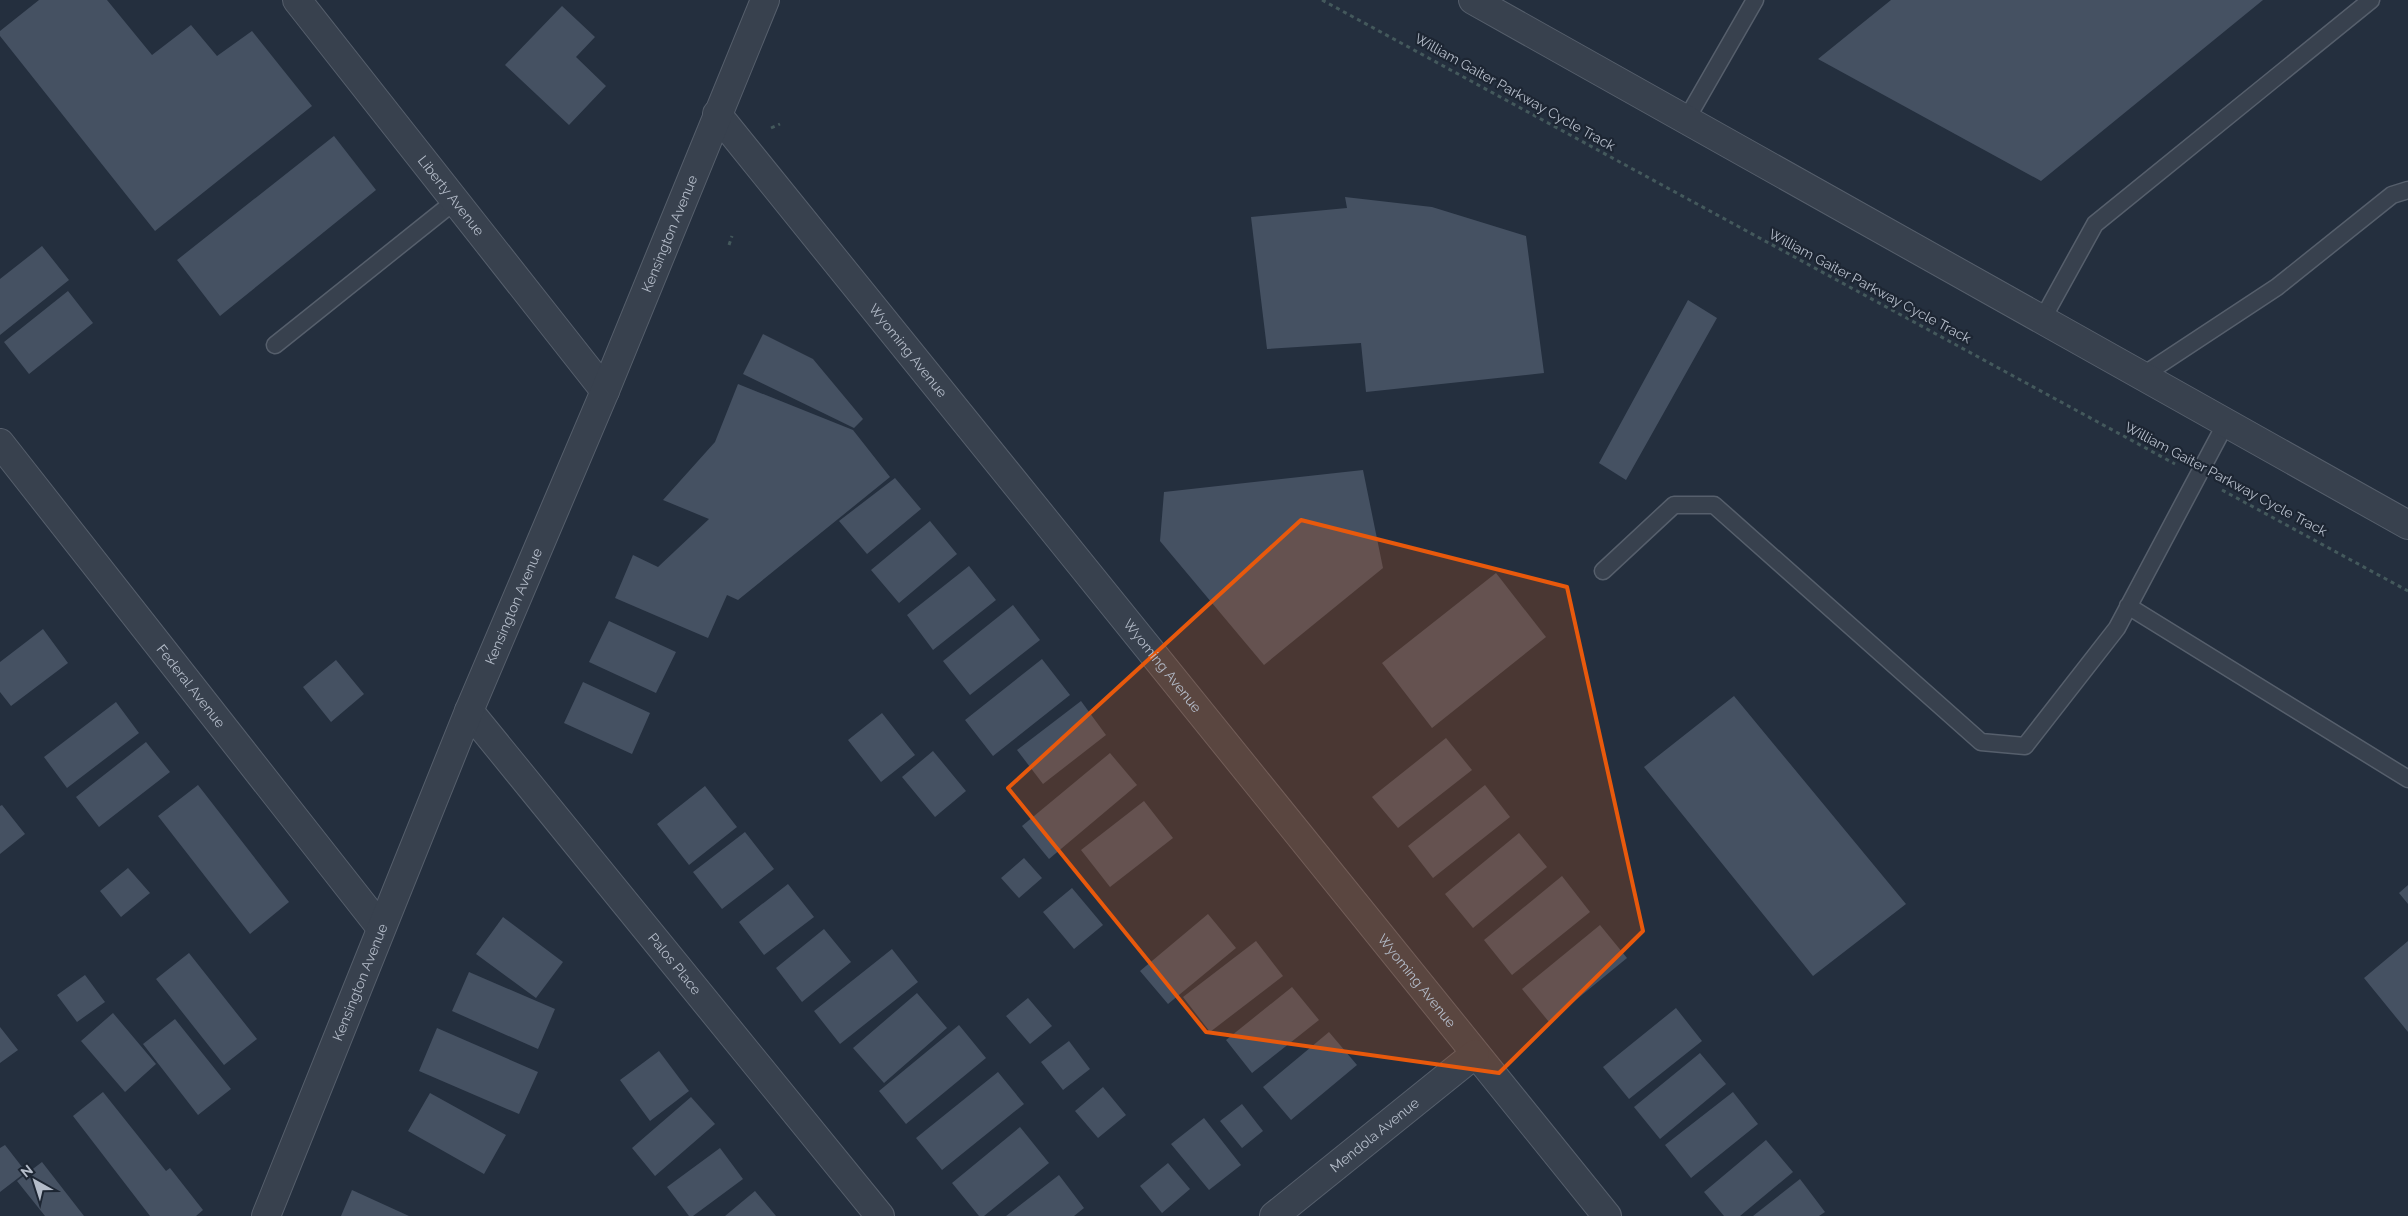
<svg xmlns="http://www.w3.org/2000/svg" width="2408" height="1216" viewBox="0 0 2408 1216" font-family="Raleway,sans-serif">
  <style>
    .building { fill: #455162 }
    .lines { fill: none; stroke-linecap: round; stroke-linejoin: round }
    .service-casing { stroke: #565f6c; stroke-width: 19 }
    .minor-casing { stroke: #565f6c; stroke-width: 30 }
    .tertiary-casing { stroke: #565f6c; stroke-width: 30 }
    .path { stroke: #44595c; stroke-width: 3; stroke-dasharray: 4 4; stroke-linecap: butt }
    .service { stroke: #38414e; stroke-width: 16 }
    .minor { stroke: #38414e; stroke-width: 28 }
    .tertiary { stroke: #38414e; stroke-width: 28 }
    .marked { fill: #e8590c; fill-opacity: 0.2; stroke: #e8590c; stroke-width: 4; stroke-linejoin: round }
    .labels { text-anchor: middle; stroke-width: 4.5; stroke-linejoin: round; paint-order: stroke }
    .street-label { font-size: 14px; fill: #b4bcc9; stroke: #1d2633 }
  </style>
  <rect width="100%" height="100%" fill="#242f3e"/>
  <path class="building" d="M39,0H107L152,55L191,25L217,56L252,31L312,106L155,231L0,36V31Z
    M1891,0H2263L2041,181L1818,59Z
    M562,6L595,37L576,57L606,86L569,125L505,65Z
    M334,136L376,190L220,316L177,260Z
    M1345,197L1432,207L1526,236L1544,373L1366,392L1361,343L1267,349L1251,217L1347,208Z
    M42,246L69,280L0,335V279Z
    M68,291L93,323L29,374L4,342Z
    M1688,300L1717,318L1626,480L1599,463Z
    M763,334L813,359L863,419L854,428L743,374Z
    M738,384L853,430L890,477L738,600L727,595L708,638L615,598L633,555L658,567L709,519L663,500L715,442Z
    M1363,470L1383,568L1264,665L1160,541L1164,492Z
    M895,478L921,509L867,554L839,521Z
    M930,521L957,554L899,603L871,570Z
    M969,566L996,600L933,650L907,615Z
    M1496,573L1546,637L1432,728L1382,663Z
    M1013,605L1040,640L970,695L943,661Z
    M609,621L676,652L656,693L589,662Z
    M43,629L68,663L11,706L0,692V662Z
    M1042,659L1070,695L993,756L965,720Z
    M336,660L364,694L331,722L303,687Z
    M583,682L650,713L632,754L564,723Z
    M1734,696L1906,904L1813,976L1644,767Z
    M1081,701L1106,735L1043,784L1017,750Z
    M116,702L139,733L67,788L44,757Z
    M882,713L915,755L881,782L848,740Z
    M1446,738L1472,770L1398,828L1372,797Z
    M146,742L170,772L99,827L76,797Z
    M933,751L966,791L935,817L902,777Z
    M1110,753L1137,785L1049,859L1022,826Z
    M198,785L289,902L250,934L158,816Z
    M1485,785L1510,817L1433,878L1408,846Z
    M705,786L737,827L689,865L657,824Z
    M1144,801L1173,838L1110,887L1081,850Z
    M2,805L25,834L0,854V806Z
    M745,832L774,869L722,909L693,872Z
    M1519,833L1547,867L1473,928L1445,894Z
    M1024,858L1042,878L1019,898L1001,878Z
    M128,868L150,893L121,917L100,891Z
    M1562,876L1590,912L1512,975L1484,940Z
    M788,884L814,917L764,955L739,922Z
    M2408,885V904L2399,893Z
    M1072,888L1103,925L1074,949L1043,912Z
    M1208,914L1236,948L1168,1004L1140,971Z
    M503,917L563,962L536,998L476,954Z
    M1600,925L1627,958L1549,1022L1522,989Z
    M824,929L851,962L802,1002L776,968Z
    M1256,941L1283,976L1210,1032L1183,997Z
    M2408,941V1032L2364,978Z
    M892,949L918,982L840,1044L814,1011Z
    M189,953L257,1039L224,1065L156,979Z
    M469,972L555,1009L538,1049L452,1011Z
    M85,975L105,1002L77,1022L57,995Z
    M1292,987L1319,1020L1252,1073L1226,1040Z
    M917,993L947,1028L884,1083L853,1048Z
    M1028,998L1052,1026L1030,1044L1006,1016Z
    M1676,1008L1702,1041L1629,1099L1603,1067Z
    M113,1013L156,1064L125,1092L81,1041Z
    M175,1019L231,1089L198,1115L143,1044Z
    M959,1025L986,1058L906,1124L879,1091Z
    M0,1027L18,1050L0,1063Z
    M437,1028L538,1072L519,1114L419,1071Z
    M1329,1032L1357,1065L1291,1120L1263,1087Z
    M1069,1041L1090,1069L1063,1090L1041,1062Z
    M659,1051L689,1091L650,1121L620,1080Z
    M1700,1053L1726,1084L1660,1139L1634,1107Z
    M998,1072L1024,1104L942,1170L916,1138Z
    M1103,1087L1126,1115L1098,1138L1075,1111Z
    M103,1092L166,1171L170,1168L203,1210L196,1216H150L73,1116Z
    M1733,1092L1758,1124L1691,1178L1665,1145Z
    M430,1093L506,1135L484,1174L408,1131Z
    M691,1097L715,1124L655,1176L632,1148Z
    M1242,1104L1263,1131L1242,1148L1220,1121Z
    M1204,1118L1241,1165L1209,1190L1171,1144Z
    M1020,1127L1049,1163L984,1216H979L952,1183Z
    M1766,1140L1793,1172L1740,1216H1724L1704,1192Z
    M5,1145L26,1172L0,1192V1148Z
    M720,1148L743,1179L693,1216H689L667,1187Z
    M42,1162L84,1216H45L17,1181Z
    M1168,1163L1190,1189L1162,1213L1140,1186Z
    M1059,1175L1084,1208L1074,1216H1006Z
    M1800,1179L1825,1212L1819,1216H1753Z
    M352,1190L409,1216H341Z
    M755,1191L776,1216H725Z"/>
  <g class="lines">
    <g class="service-casing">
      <path id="service" d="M1686,120L1755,0
        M2042,320L2095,224L2371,0
        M275,345L455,201
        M2142,376L2277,287L2392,195L2408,190
        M1603,571L1674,505H1714L1981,742L2025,746L2117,628L2226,423
        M2128,606L2408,779"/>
    </g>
    <g class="minor-casing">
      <g id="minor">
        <path id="s1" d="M297,0L605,391"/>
        <path d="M1473,0L2408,525"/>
        <path id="s2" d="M717,114L1607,1216"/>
        <path id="s3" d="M0,443L381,928"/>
        <path id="s4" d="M469,711L880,1216"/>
        <path id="s5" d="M1274,1216L1475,1054"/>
      </g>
    </g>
    <g class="tertiary-casing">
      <g id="tertiary">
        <path id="s6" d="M266,1216L469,711L605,391L765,0"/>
      </g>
    </g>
    <path class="path" d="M1322,0L2175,464
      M771,128L780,124
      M729,245L732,236
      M2222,490L2408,591"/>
    <use href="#service" class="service"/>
    <use href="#minor" class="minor"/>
    <use href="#tertiary" class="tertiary"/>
  </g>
  <path class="marked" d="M1301,520L1567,587L1643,931L1499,1073L1206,1032L1008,788Z"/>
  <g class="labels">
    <g class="street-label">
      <text transform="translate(1515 92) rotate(29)" y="5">William Gaiter Parkway Cycle Track</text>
      <text dy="5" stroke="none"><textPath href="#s1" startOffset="249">Liberty Avenue</textPath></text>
      <text dy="5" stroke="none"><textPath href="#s6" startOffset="1062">Kensington Avenue</textPath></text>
      <text transform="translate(1870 286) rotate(28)" y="5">William Gaiter Parkway Cycle Track</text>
      <text dy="5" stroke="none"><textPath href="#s2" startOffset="304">Wyoming Avenue</textPath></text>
      <text transform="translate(2226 479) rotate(28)" y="5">William Gaiter Parkway Cycle Track</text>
      <text dy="5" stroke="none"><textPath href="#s6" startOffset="658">Kensington Avenue</textPath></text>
      <text dy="5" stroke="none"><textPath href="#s2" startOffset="709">Wyoming Avenue</textPath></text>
      <text dy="5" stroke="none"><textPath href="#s3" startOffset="309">Federal Avenue</textPath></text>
      <text dy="5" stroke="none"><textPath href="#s4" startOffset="326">Palos Place</textPath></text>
      <text dy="5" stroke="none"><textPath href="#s2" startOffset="1114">Wyoming Avenue</textPath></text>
      <text dy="5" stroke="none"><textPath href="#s6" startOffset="252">Kensington Avenue</textPath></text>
      <text dy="5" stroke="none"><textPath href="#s5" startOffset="129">Mendola Avenue</textPath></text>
    </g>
  </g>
  <g transform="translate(35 1181) rotate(321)" stroke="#1d2633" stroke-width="4" paint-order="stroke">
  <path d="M0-4L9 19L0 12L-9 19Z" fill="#b4bcc9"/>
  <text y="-8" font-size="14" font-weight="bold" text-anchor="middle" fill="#b4bcc9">N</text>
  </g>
</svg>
